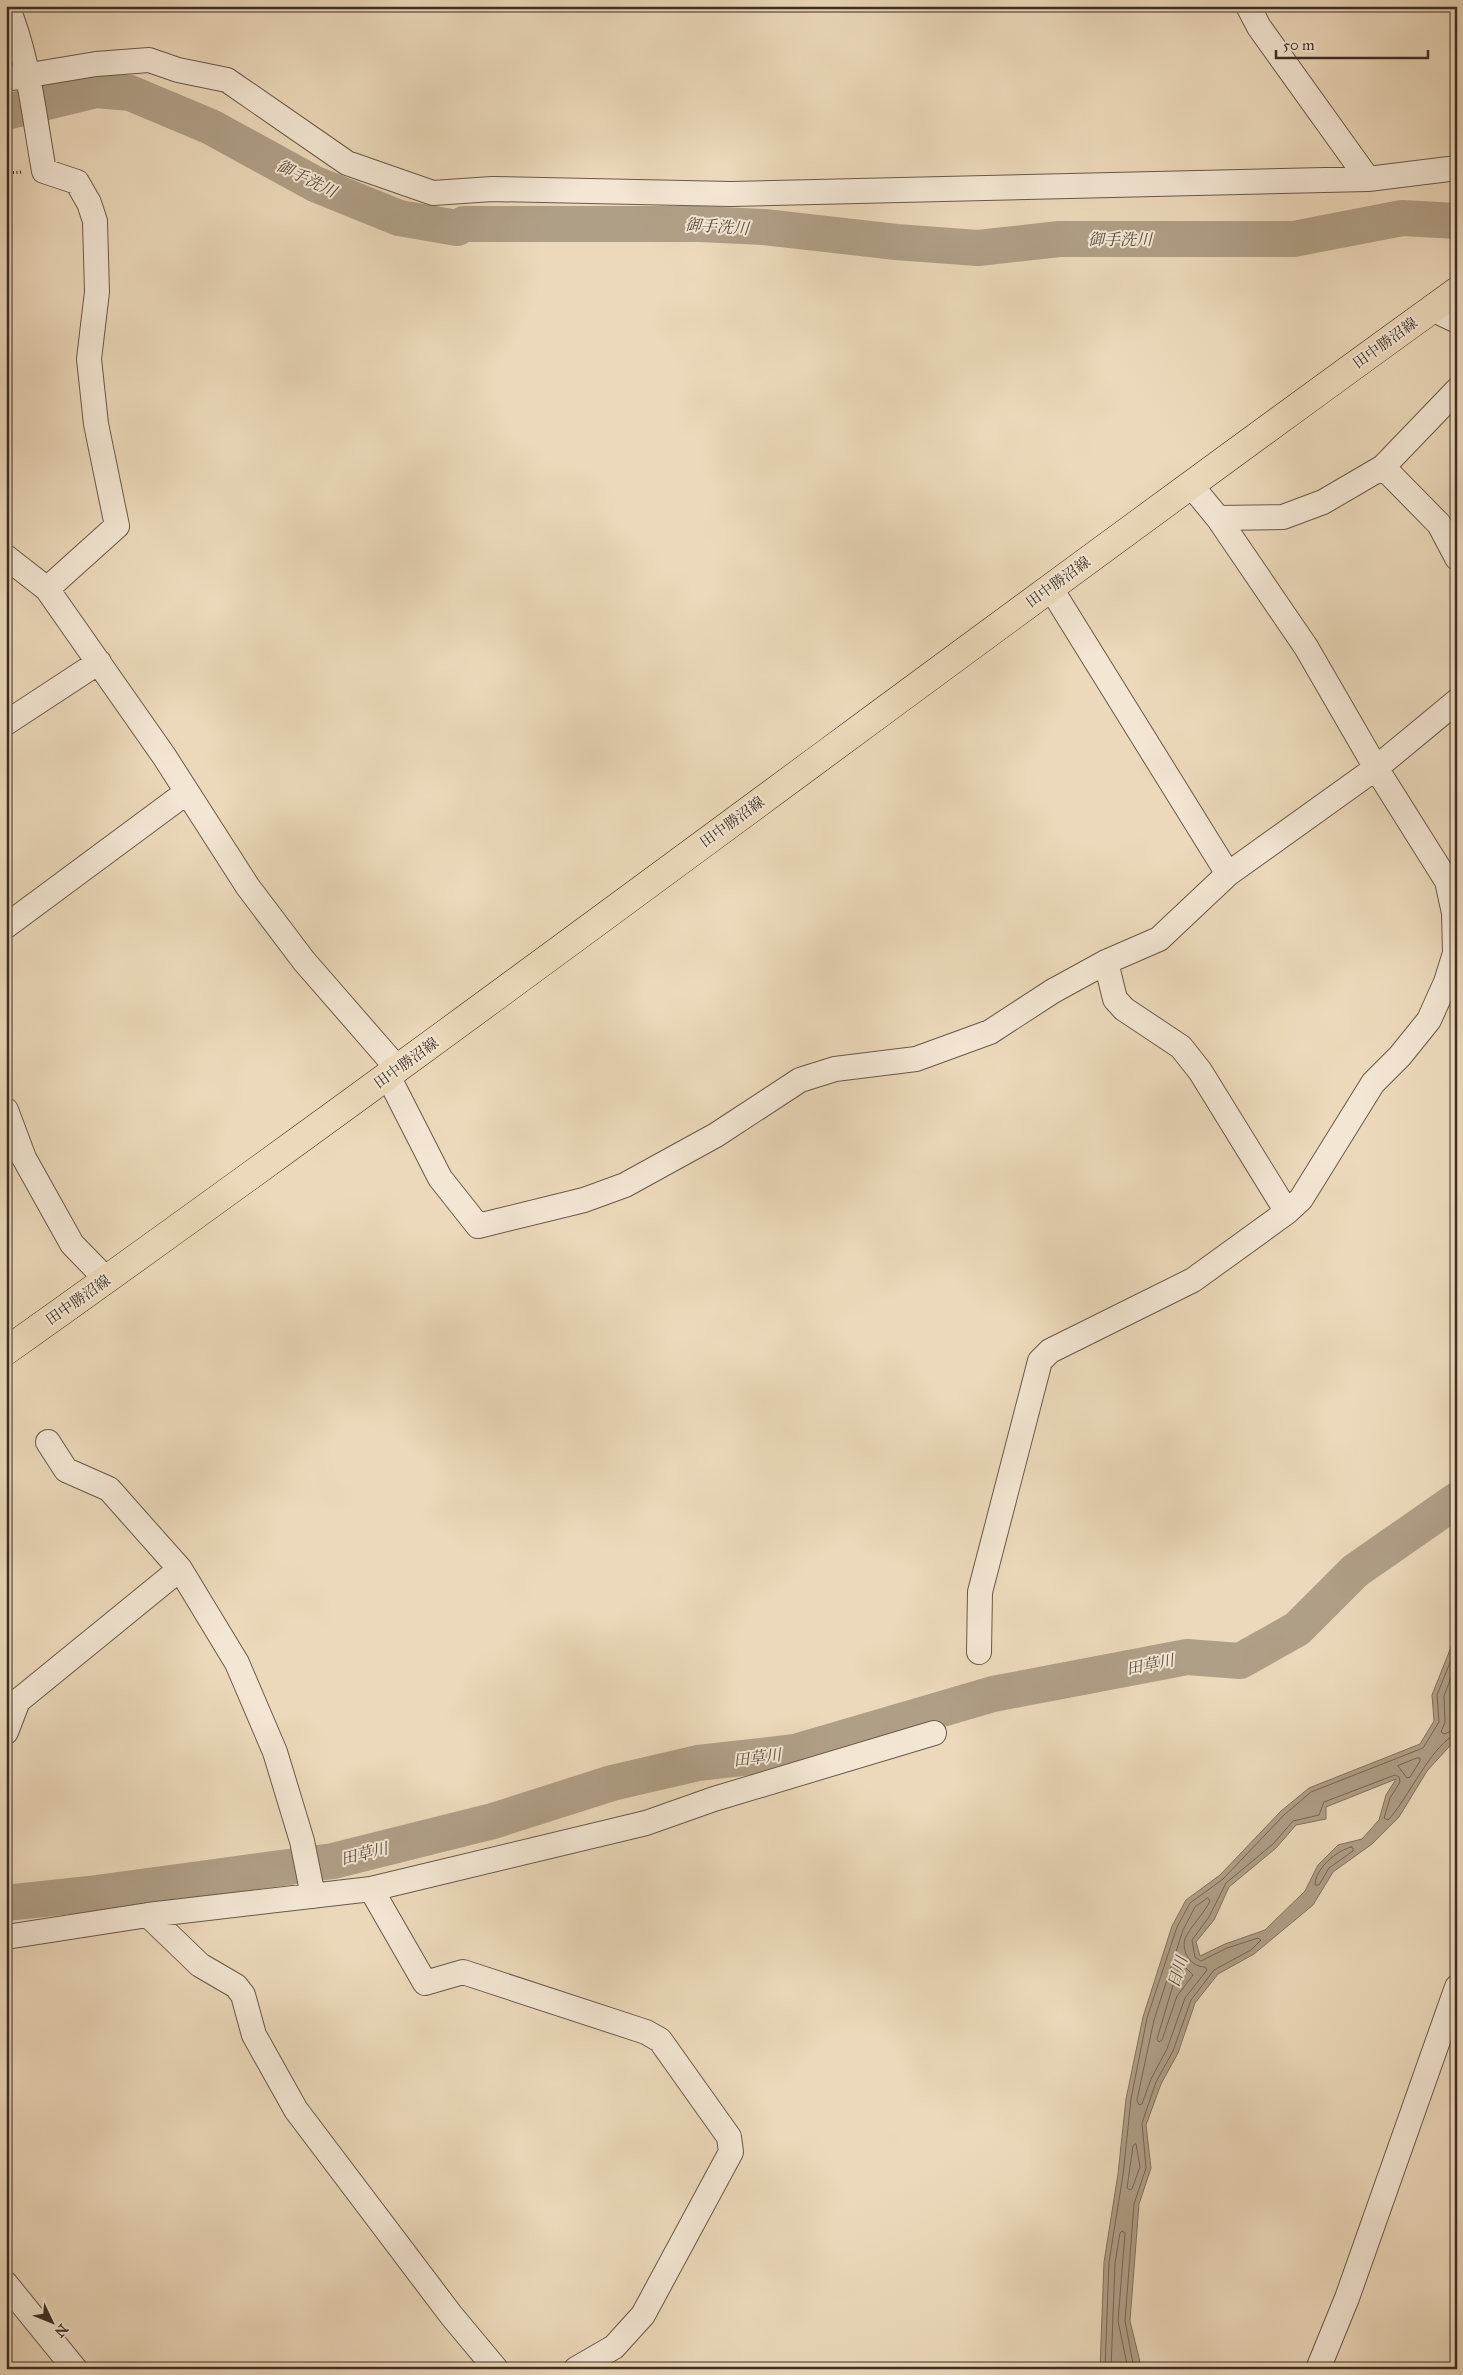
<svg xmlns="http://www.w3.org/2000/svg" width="1463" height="2375" viewBox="0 0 1463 2375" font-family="'IM FELL Great Primer','Noto Serif JP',serif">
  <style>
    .water { fill: #b09f87; stroke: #82725f; fill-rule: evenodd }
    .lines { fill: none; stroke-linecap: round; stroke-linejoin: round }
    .shore { stroke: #766654; stroke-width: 1 }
    .river { stroke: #b09f87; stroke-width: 36 }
    .minor-casing { stroke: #695948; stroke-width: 26 }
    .major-casing { stroke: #3d2e22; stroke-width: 29 }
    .path { stroke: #3d2e22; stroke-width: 3; stroke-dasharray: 1 2.5; stroke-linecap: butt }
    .minor { stroke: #f3e6d3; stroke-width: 24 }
    .major { stroke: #ecd9bb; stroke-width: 28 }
    .labels { text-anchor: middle; stroke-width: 4; stroke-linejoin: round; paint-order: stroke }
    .street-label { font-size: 15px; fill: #3d2e22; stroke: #f3e6d3 }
    .water-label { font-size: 16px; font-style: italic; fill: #5a4a3b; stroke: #f3e6d3 }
  </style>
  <rect width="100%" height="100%" fill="#ecd9bb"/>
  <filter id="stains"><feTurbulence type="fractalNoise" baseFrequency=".004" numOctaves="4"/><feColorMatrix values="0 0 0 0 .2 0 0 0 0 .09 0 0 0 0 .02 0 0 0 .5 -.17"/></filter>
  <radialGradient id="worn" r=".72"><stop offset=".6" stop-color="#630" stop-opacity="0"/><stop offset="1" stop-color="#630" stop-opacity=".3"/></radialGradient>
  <path class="water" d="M1457,1632V1738L1427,1771L1399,1817L1372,1844L1333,1872L1313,1905L1254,1954L1218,1974L1195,2003L1178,2053L1161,2084L1146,2125L1151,2168L1139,2204L1130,2321L1140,2362L1139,2369H1100L1104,2262L1118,2174L1126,2099L1143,2017L1172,1926L1186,1900L1220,1875L1281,1811L1309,1788L1420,1744L1434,1721L1432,1695ZM1396,1779L1386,1795L1379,1820L1362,1839L1338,1845L1318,1865L1305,1891L1265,1930L1225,1944L1200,1956L1196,1942L1214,1920L1229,1887L1276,1848L1296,1825L1326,1819V1807Z"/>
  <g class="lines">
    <path class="shore" d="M1457,1662L1444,1696L1445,1722L1441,1732L1444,1734L1457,1729
      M1417,1758H1420V1761L1410,1777L1407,1778L1398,1766Z
      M1351,1847L1353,1848V1851L1329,1868L1319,1885H1315C1315,1869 1336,1851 1351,1847Z
      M1208,1898L1210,1901C1204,1914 1189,1928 1185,1939C1181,1953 1192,1967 1205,1967L1207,1970L1185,1998L1167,2049L1151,2079L1142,2104L1139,2105L1137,2100L1154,2020L1183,1930L1195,1907Z
      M1182,1964L1193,1975L1177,1996L1162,2040L1159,2042L1157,2039L1179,1965Z
      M1136,2144L1140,2167L1132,2189L1130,2190L1127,2188L1133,2146Z
      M1105,2369L1109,2262L1123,2175L1131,2099L1147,2018L1177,1927L1190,1903L1223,1879L1284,1815L1311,1792L1423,1748L1439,1722L1437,1695L1457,1645
      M1111,2369L1115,2263L1120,2233L1122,2231L1125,2233L1118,2321L1128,2369
      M1134,2369L1125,2321L1134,2204L1146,2168L1142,2123L1156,2082L1173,2051L1191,2000L1214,1970L1251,1950L1261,1940L1258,1938L1227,1948L1201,1961L1195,1957L1192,1940L1209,1917L1226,1883L1273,1844L1293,1821L1319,1815L1324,1802L1395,1775L1399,1777L1400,1782L1390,1798L1384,1818L1388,1820C1405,1804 1435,1738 1457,1735"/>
    <path class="river" d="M6,112L96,90L130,93L211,127L315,184L399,218L457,228L464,224H699L764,227L896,242L978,248L1059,239H1294L1402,218L1457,221
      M6,1903L89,1894L333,1861L493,1821L612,1783L698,1763L795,1752L993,1694L1187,1657L1240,1661L1297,1629L1355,1571L1457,1500"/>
    <g class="minor-casing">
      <path id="minor" d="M7,6C29,59 34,116 44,171L77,182L89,203L95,221L97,292L89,359L96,424L117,526L47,589
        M1248,6L1259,27L1368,179
        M6,79L96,64L149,60L178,70L227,80L347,163L433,193L492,189L731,194L1368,179L1457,168
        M1432,309L1457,321
        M1457,390L1383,467L1439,524L1457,558
        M1218,518L1283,517L1323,502L1383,467
        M6,557L47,589L164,756L248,887L304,961L398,1069
        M1050,587L1228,874
        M6,723L99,662
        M6,926L187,792
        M1106,962L1115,999L1124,1009L1181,1047L1200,1071L1287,1212
        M388,1076L440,1178L478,1226L584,1200L625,1185L716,1135L800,1080L835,1069L916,1059L990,1032L1053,991L1106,962L1159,939L1228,874L1376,768L1457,701
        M6,1110L24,1158L72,1244L107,1280
        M48,1442L66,1470L109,1489L180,1569L237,1663L275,1752L302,1841L313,1896
        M979,1652L980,1592L1040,1361L1050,1351L1193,1280L1287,1212L1301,1199L1373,1083L1400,1056L1429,1020L1446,982L1455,953L1454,913L1447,881L1376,768L1306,647L1218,518L1190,484
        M6,1732L18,1701L180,1569
        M371,1889L425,1983L463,1972L646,2032L660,2040L729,2137L731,2152L643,2315L614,2347L576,2369
        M148,1915L200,1965L236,1986L243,1995L254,2035L296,2110L451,2315L496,2369
        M6,1937L148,1915L371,1889L646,1823L714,1799L934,1733
        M6,2284L75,2369
        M1318,2369L1347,2298L1457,1987"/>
    </g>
    <g class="major-casing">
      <path id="major" d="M6,1351C494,1004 971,642 1457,291"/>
    </g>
    <path class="path" d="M6,173L23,172"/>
    <use href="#minor" class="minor"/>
    <use href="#major" class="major"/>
  </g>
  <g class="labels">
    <g class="street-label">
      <text transform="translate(1385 343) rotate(-36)" y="5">田中勝沼線</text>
      <text transform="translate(1058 582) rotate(-36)" y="5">田中勝沼線</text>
      <text transform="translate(732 822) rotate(-36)" y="5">田中勝沼線</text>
      <text transform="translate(406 1063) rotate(-36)" y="5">田中勝沼線</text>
      <text transform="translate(78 1300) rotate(-35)" y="5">田中勝沼線</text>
    </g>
    <g class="water-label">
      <text transform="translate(307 178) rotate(26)" y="6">御手洗川</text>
      <text transform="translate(717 226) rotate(4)" y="6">御手洗川</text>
      <text x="1120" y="245">御手洗川</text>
      <text transform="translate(1150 1664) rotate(-11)" y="6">田草川</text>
      <text transform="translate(757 1757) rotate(-7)" y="6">田草川</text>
      <text transform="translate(364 1853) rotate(-14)" y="6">田草川</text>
      <text transform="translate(1177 1972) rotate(-73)" y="6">日川</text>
    </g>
  </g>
  <rect width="1463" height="2375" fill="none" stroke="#ecd9bb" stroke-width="25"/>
  <rect x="8" y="8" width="1448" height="2360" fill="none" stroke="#3d2e22" stroke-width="2.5"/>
  <rect x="12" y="12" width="1438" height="2350" fill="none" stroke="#3d2e22"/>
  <g transform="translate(52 2322) rotate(133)" stroke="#f3e6d3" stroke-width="4" paint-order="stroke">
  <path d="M0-4L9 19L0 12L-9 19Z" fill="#3d2e22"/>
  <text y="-8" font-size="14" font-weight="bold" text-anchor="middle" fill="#3d2e22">N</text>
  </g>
  <path d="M1276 50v8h152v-8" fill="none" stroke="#3d2e22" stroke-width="2.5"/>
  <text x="1283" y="50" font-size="15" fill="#3d2e22" stroke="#f3e6d3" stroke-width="4" paint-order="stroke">50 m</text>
  <rect width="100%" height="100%" filter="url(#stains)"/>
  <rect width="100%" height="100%" fill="url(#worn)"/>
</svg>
